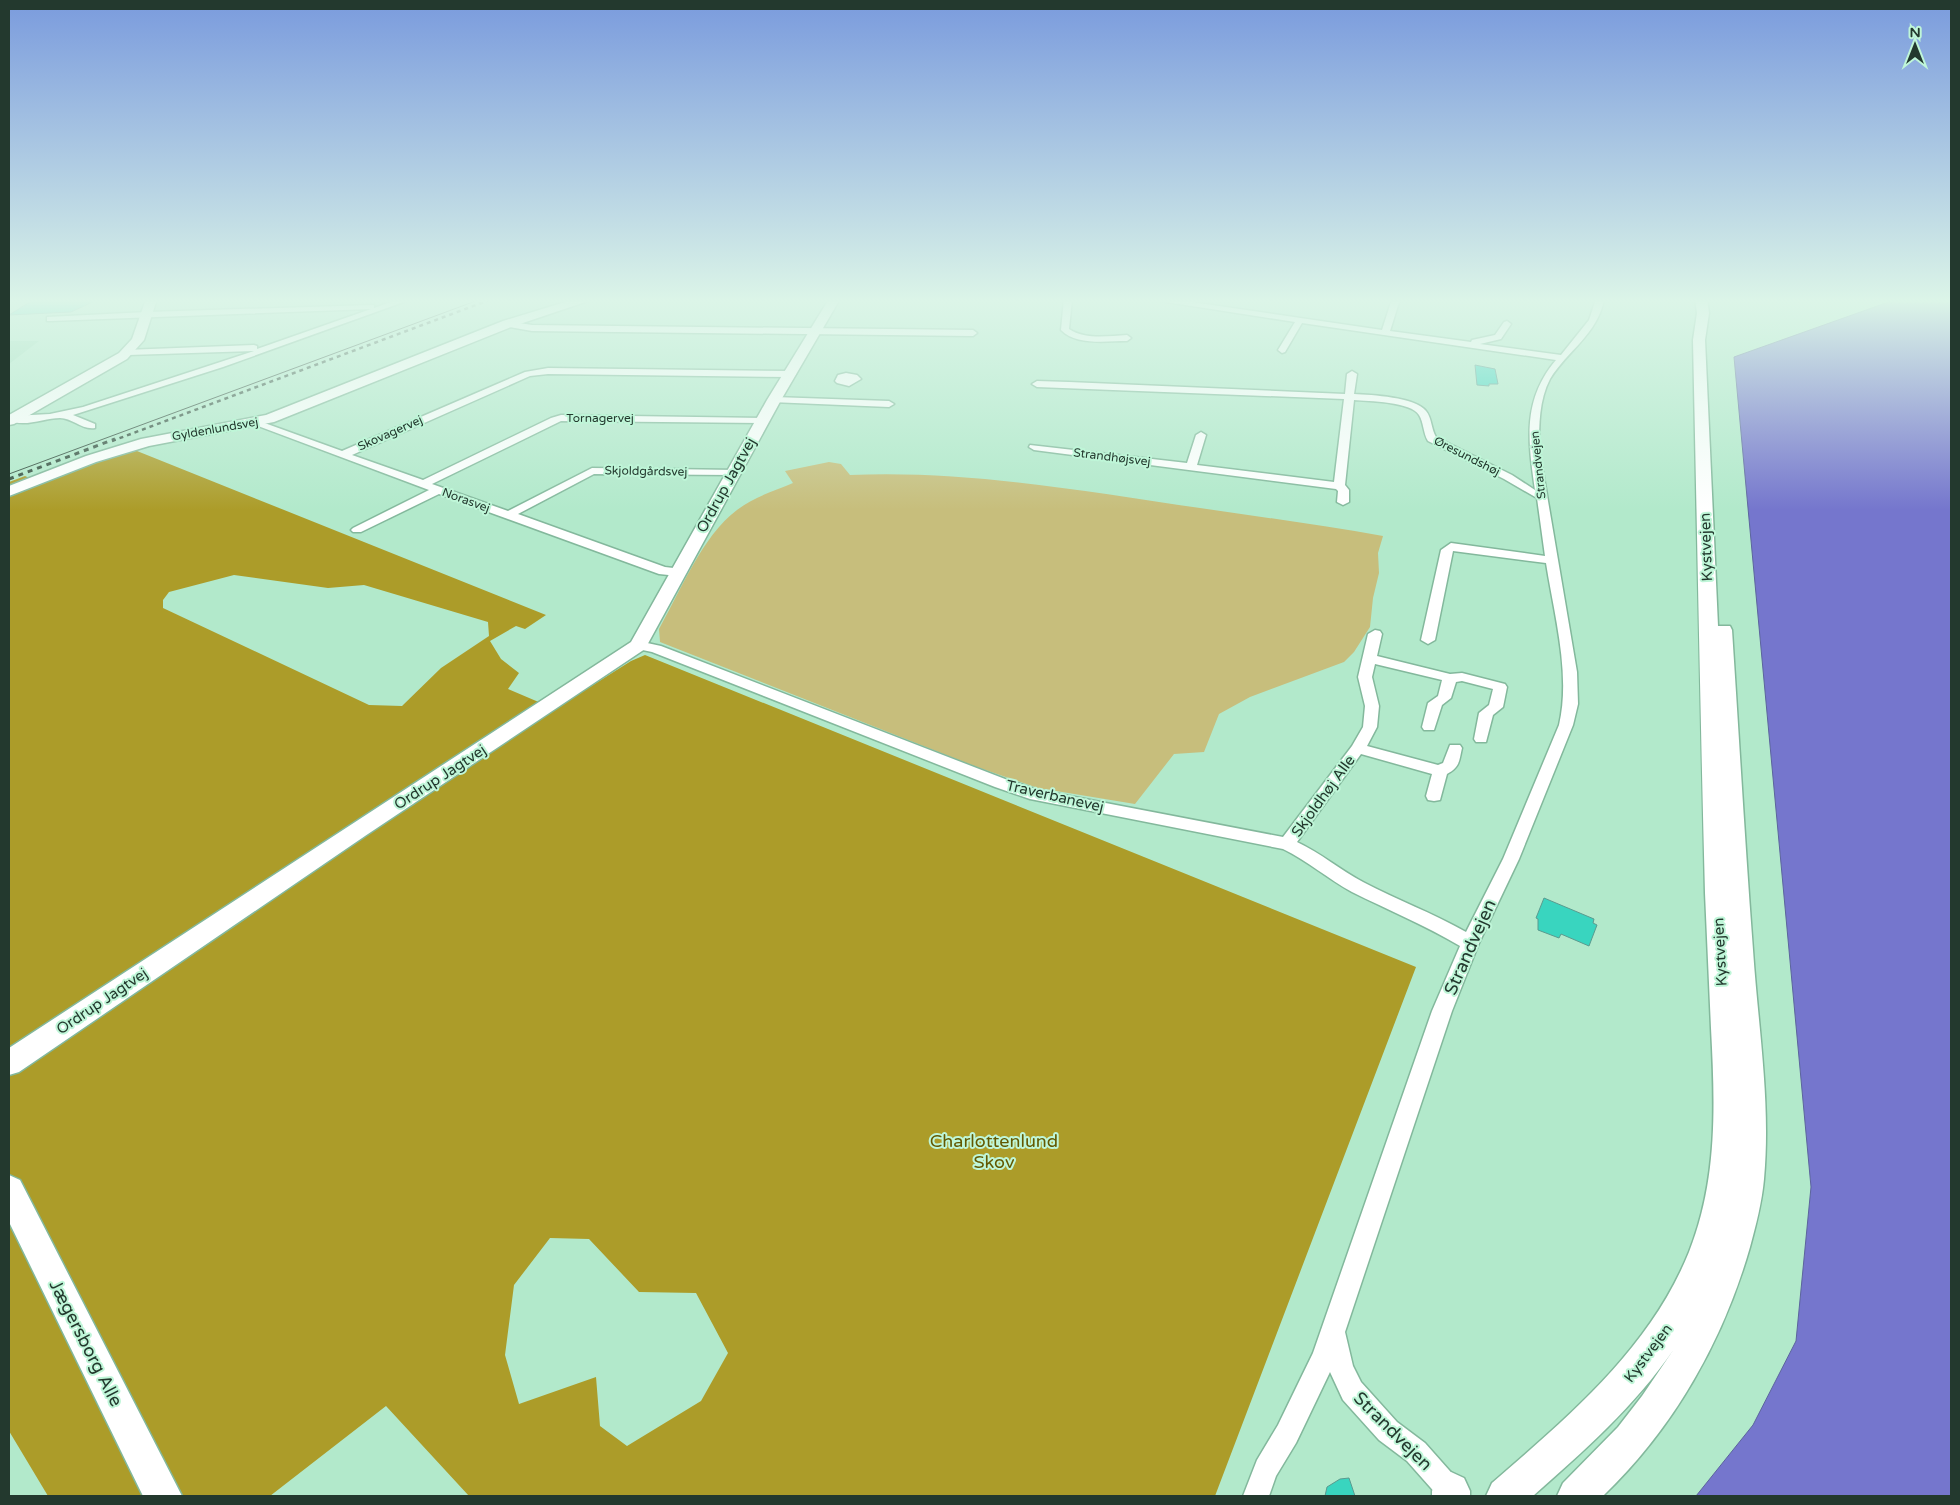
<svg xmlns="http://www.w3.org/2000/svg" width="1960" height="1505" viewBox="0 0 1960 1505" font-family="'Varela Round',sans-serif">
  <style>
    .built { fill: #9fdebc }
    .green { fill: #c7be7c }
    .forest { fill: #ac9c29; fill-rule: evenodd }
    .water { fill: #7576cd; stroke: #5c649d }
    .building { fill: #39d5bf; stroke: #5a9b8f }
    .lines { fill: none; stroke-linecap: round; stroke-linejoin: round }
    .street-casing { stroke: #83b89c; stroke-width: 3 }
    .secondary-casing { stroke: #83b89c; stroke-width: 3 }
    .street { fill: #fff; fill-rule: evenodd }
    .secondary { fill: #fff; fill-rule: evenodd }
    .tram { stroke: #334d3f; stroke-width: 1 }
    .rail-far1 { stroke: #334d3f; stroke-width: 2.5; stroke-dasharray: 4 4; stroke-linecap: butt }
    .rail { stroke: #334d3f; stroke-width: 3; stroke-dasharray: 5 5; stroke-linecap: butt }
    .labels { text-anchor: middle; stroke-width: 4; stroke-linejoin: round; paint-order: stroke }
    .far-street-label { font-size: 12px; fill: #23392e; stroke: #bff6d8 }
    .street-label { font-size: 15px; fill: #23392e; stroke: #bff6d8 }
    .near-street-label { font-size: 18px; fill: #23392e; stroke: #bff6d8 }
    .near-park-label { font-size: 18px; fill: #635800; stroke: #bff6d8 }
  </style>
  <rect width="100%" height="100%" fill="#b2e9cb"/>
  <path class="built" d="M9,341H39L9,364Z"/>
  <path class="green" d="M829,462L841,464L850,475C967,470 1084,491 1200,508C1261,517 1322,525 1383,536L1378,553L1379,573L1373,598L1370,627L1354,652L1344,662L1250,697L1219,714L1204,752L1174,754L1135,804L1038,788L974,766L660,642L659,629C680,592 702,536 737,510C754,497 774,491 793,483L785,471Z"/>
  <path class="forest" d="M132,449L546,615L525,629L516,626L490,641L501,659L519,673L508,689L555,709L631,661L645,655L1416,967L1215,1496H469L386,1406L270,1496H48L9,1431V482L25,476L38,482ZM234,575L328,588L364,585L488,622L489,636L441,668L402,706L369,705L163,608V600L169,592ZM550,1238L589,1239L639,1292L696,1293L728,1353L701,1401L627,1446L600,1426L596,1377L519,1404L505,1355L514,1285Z"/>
  <path class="water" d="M1897,299L1951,300V1496H1696L1753,1425L1796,1341L1811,1187L1734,357Z"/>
  <path class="building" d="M33,300H97L71,312L9,315Z
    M1475,365L1495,369L1498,384H1489V386L1477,385Z
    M1544,898L1594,919L1593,923L1597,925L1589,946L1561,934L1559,938L1538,930V919L1536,918Z
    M1349,1478L1355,1496H1325L1327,1487L1340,1479Z"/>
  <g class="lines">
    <g class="street-casing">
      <path id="street" d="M399,299H412L223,367L73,415L95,424V428C82,430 72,418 60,418C45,418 23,428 9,420L10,417L13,416L50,414L83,407L254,351L128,355L125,354V350L254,345L257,346V349L371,309L50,321H47V317L147,312L371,305H374V308Z
        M1064,299H1072L1069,329C1085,340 1109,336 1127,335L1131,338L1127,341C1107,341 1076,346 1061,330Z
        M1147,299H1171L1382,330L1392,299H1400L1390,331L1471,342L1472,340L1495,335L1504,322L1507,321L1511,324L1501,339L1480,344L1561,355L1589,320L1596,299H1604C1598,334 1567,351 1550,379C1539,400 1539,425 1539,448L1577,672L1578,704L1573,725L1519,859L1479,943L1452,1011L1345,1332L1353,1366L1361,1382L1397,1422L1425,1443L1464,1487L1468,1496H1438L1407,1461L1379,1440L1343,1400L1330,1372L1296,1443L1276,1476L1269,1496H1243L1257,1460L1278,1425L1313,1353L1432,1011L1460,946C1425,925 1388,910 1352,892C1328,879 1308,861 1283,849L1030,799L995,787L652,652L633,648L631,645L638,641L661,646L1005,779L1038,790L1283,837L1352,746L1363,727L1365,706L1358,677L1368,634L1375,630L1380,631L1382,634L1377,656L1450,674L1462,673L1505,684L1507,687L1503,707L1493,715L1486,742H1476L1474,739L1479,713L1489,705L1493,689L1462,681L1456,682L1451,698L1442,705L1434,730H1424L1422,727L1428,703L1438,696L1442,680L1375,664L1372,677L1379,706L1377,727L1367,746L1438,765L1443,763L1450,745H1460L1462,748C1459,761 1460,767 1447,774L1440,800L1434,801L1428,800L1426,796L1432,774L1361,754L1297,842C1321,853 1340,870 1363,882C1397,900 1433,913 1466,932L1503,859L1559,725C1571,674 1554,614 1546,563L1453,551L1435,640L1428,644L1421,640L1441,550L1451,543L1545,556L1537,498L1504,479L1428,441C1423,433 1424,423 1419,415C1412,402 1368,401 1354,400L1345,485L1349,490V502L1343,505L1337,502L1338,491L1336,489L1034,450L1029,447L1030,445L1187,463L1196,435L1201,432L1206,435L1197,465L1334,482L1344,399L1037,387L1032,384L1037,381L1069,382L1345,394L1347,374L1352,371L1357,374L1354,394C1372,395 1415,397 1426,411C1432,418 1431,429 1436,437L1512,475L1535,490C1528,441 1522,400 1556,360L1302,323L1285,352L1282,353L1278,350L1295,322Z
        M507,321L532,325L973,330L977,333L973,336L532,331L504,326V322Z
        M548,368L791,371L796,374L791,377L548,374L530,376L352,455L423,480L551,418L561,415L765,418V422L762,423L561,421L432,484L508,511L592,468L738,470L739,472L734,475L594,474L518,514L665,567L682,569L684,572L678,576L659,574L439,494L361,532H353L351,530L353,528L429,490L250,423L255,420L259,421L342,451L525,372Z
        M846,373L857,375L861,379L849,386L837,383L835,381L838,375Z
        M774,397L889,401L894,404L889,407L771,402V398Z"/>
    </g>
    <g class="secondary-casing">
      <path id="secondary" d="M146,299H157L144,340L127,359L14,424L9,425V415L119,353L132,339Z
        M575,299H594L511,327L274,422L149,446L96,462L9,496V486L86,456L141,439L266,415L503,321Z
        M829,299H840L781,400L645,649L365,836L19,1072L9,1075V1048L631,642L767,400Z
        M1695,299H1707L1709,313L1705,340L1718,626H1730L1732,630C1739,737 1745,844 1753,950C1758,1026 1771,1103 1764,1179C1762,1202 1756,1225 1750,1247C1723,1341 1674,1428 1603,1496H1557L1563,1483L1618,1427L1642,1396L1674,1349C1635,1406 1584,1451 1533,1496H1486L1492,1483C1569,1416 1650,1349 1689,1252C1718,1179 1715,1104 1711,1028C1709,983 1707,938 1705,893C1700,708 1697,524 1693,340L1697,313Z
        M9,1175L20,1180L182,1496H143L9,1222Z
        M1451,1472L1464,1478L1470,1491V1496H1432V1491L1438,1478Z"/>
    </g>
    <use href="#street" class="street"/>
    <use href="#secondary" class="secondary"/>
    <path class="tram" d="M9,474L481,299"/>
    <path class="rail-far1" d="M112,441L492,299"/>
    <path class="rail" d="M9,479L115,439"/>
  </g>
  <linearGradient id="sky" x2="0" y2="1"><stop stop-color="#7a9bdd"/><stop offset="0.59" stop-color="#dcf5e8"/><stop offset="1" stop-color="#dcf5e8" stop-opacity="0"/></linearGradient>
  <rect width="1960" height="510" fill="url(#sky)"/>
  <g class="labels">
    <g class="far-street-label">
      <text x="600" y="422">Tornagervej</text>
      <text transform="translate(215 429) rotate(-10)" y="4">Gyldenlundsvej</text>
      <text transform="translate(390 433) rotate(-24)" y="4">Skovagervej</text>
      <text transform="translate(1467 456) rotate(27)" y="4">Øresundshøj</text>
      <text transform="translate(1112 457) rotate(7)" y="4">Strandhøjsvej</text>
      <text transform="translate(1538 465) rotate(-96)" y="4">Strandvejen</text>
      <text transform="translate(646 471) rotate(1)" y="4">Skjoldgårdsvej</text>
      <text transform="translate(466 500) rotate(20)" y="4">Norasvej</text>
    </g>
    <g class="street-label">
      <text transform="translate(726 485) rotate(-61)" y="5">Ordrup Jagtvej</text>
      <text transform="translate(1706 547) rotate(-92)" y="5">Kystvejen</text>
      <text transform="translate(440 777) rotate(-33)" y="5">Ordrup Jagtvej</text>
      <text transform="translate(1055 796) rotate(13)" y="5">Traverbanevej</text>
      <text transform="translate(1323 796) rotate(-54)" y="5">Skjoldhøj Alle</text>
      <text transform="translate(1720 952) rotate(-93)" y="5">Kystvejen</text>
      <text transform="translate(102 1001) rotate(-34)" y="5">Ordrup Jagtvej</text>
      <text transform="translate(1648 1353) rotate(-53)" y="5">Kystvejen</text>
    </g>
    <g class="near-street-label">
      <text transform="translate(1470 947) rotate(-66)" y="6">Strandvejen</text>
      <text transform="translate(86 1343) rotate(63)" y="6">Jægersborg Alle</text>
      <text transform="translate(1393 1431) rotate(45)" y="6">Strandvejen</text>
    </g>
    <g class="near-park-label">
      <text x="994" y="1147">Charlottenlund<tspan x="994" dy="21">Skov</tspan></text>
    </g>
  </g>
  <rect width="1960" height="1505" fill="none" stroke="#23392e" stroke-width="20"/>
  <g transform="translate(1915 45)" stroke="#bff6d8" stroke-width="4" paint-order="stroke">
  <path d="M0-4L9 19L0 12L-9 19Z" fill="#23392e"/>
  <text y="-8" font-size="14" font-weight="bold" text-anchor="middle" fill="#23392e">N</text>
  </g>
</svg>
